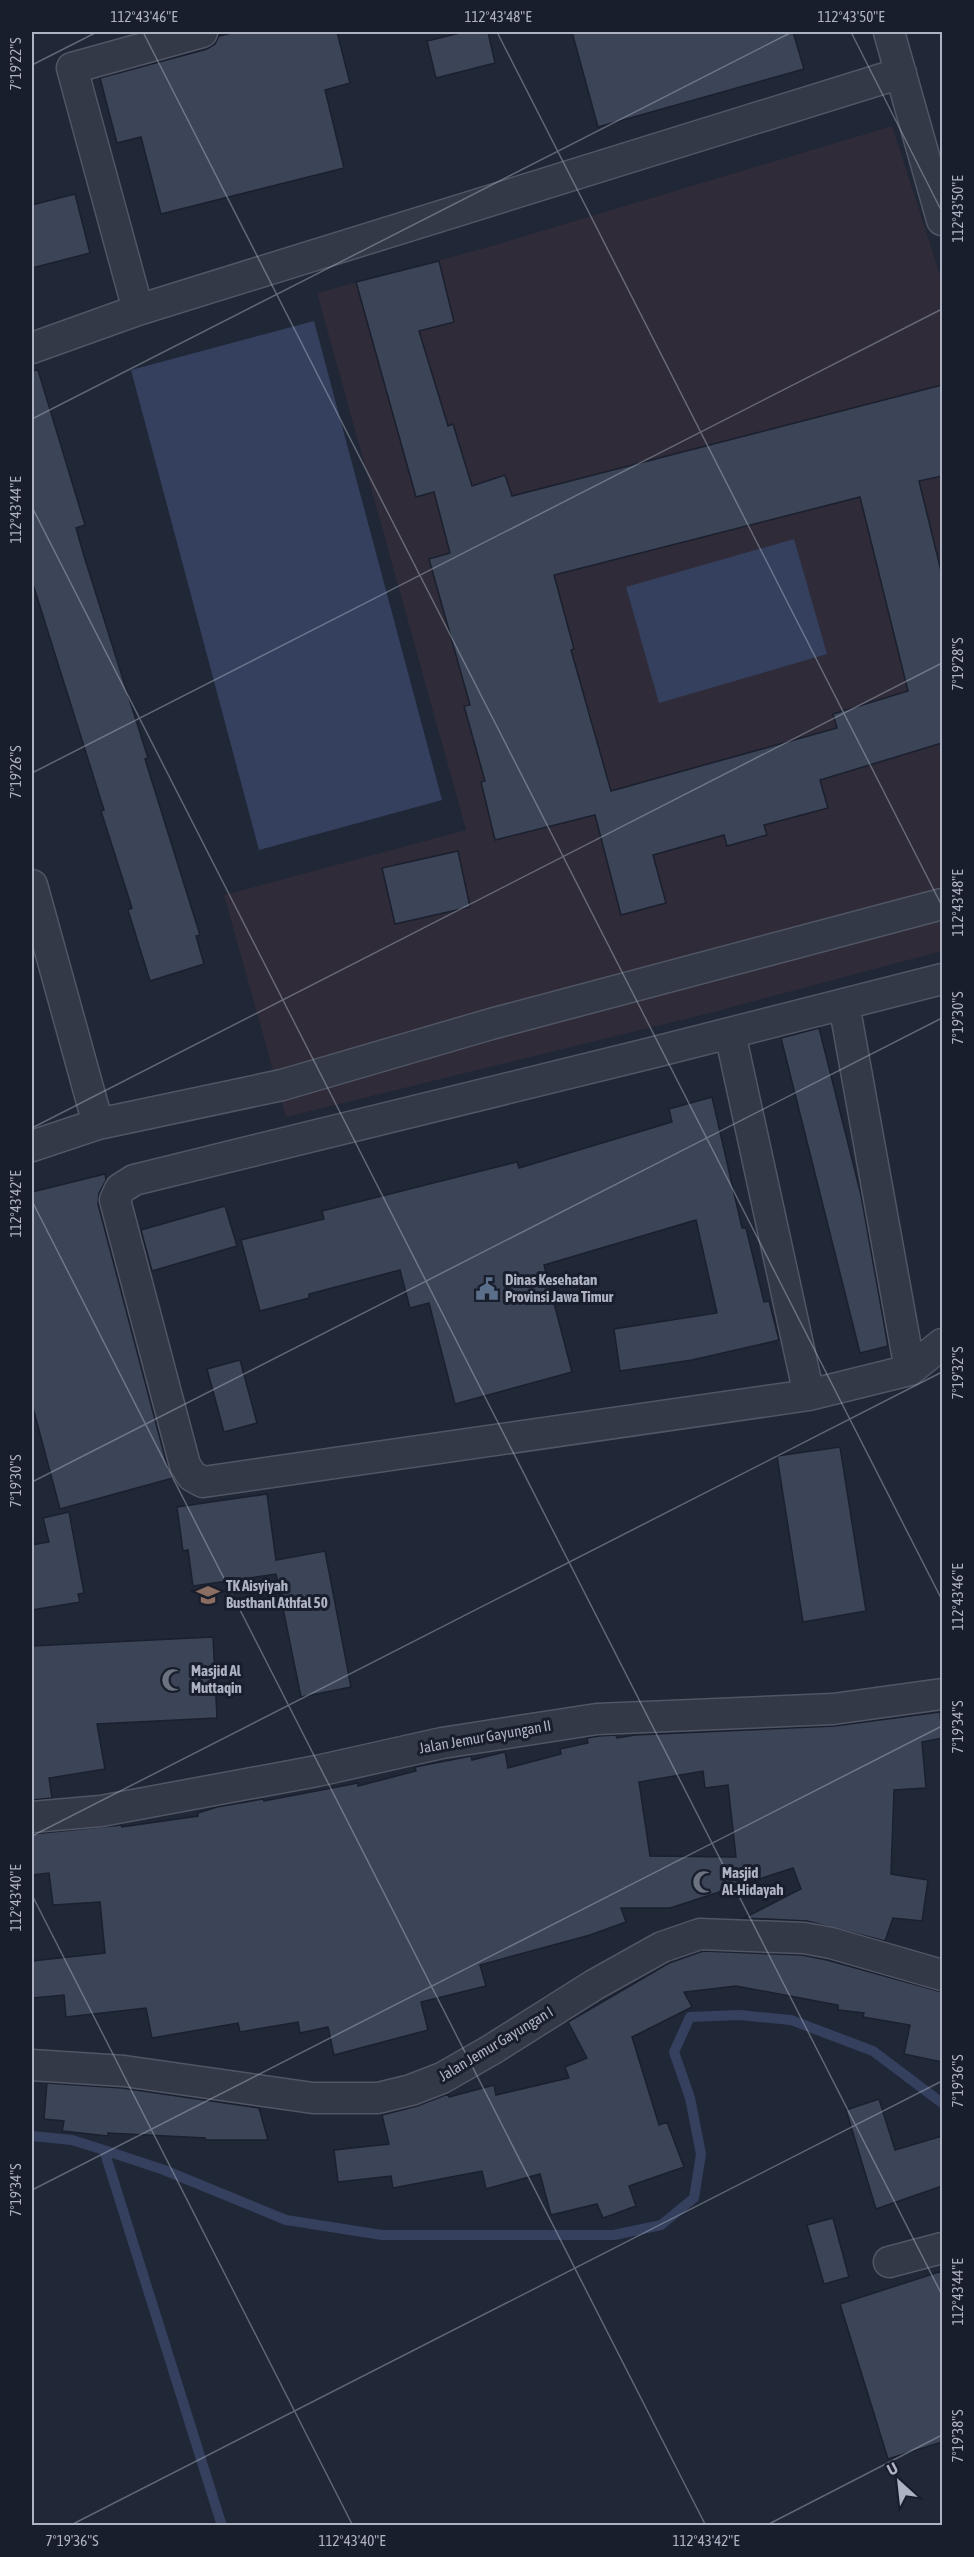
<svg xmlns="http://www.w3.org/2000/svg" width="974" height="2557" viewBox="0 0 974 2557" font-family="'Asap Condensed',sans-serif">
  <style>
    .medical { fill: #2f2b38 }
    .water { fill: #34405e }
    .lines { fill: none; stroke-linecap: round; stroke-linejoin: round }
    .stream { stroke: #34405e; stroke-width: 10 }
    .building { fill: #3c4457; stroke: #1b202e; stroke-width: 1.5; fill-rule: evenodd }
    .street-casing { stroke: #515665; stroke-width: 33 }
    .street { stroke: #333947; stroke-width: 30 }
    .ticks { fill: none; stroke: #aeb3c4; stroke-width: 1.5; stroke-opacity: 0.45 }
    .labels { text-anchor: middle; stroke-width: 6; stroke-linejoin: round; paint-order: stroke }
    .poi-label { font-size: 15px; font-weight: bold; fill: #aeb3c4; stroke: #191e2c; text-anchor: start }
    .street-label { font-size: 15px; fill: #aeb3c4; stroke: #191e2c }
    .neatline { fill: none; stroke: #aeb3c4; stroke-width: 2 }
    .ticks-label { font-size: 15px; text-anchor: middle; fill: #aeb3c4 }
  </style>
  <rect width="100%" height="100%" fill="#202737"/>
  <path class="medical" d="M892,126L942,281V951L710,1013L286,1117L224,895L466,830L317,293L485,248Z"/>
  <path class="water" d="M314,321L442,800L259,850L131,370Z
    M794,539L827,654L659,703L626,587Z"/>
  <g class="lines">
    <path class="stream" d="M32,2136L72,2140L104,2150L164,2170L286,2220L382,2235H614L661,2225L694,2198L701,2154L690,2098L674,2052L690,2017L739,2015L791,2020L873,2051L942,2103
      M104,2150L222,2526"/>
  </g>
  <path class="building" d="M236,32H337L350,83L325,90L344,168L161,214L141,137L117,143L100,78L207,49L215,44L219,36Z
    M464,32H488L495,63L436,78L427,41Z
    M572,32H793L804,69L598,127Z
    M75,194L90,253L32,268V205Z
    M439,261L454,322L419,331L448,426L453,424L472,486L505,475L512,496L942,385V476L919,481L942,575V743L820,780L828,808L764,825L767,835L727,846L724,835L653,855L666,903L621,915L595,815L495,840L481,782L485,781L464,706L470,705L429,559L450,553L434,492L416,497L356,282ZM860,497L908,691L833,714L837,728L611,791L571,650L574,649L554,575Z
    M38,370L85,525L76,528L84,556L148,758L145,759L200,935L196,936L204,964L150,981L128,910L132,908L101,811L104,810L32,581V371Z
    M458,851L470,907L395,924L382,868Z
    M819,1028L861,1195L888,1346L860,1353L781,1038Z
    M712,1097L742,1228H746L764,1302L769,1301L779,1340L692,1360L620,1371L614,1329L717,1313L696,1220L544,1265L572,1372L455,1404L429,1303L410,1308L400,1270L309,1294V1298L260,1311L241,1240L324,1219L322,1211L517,1162L519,1168L672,1122L669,1109Z
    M105,1174L106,1180L99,1193L98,1204L168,1469L173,1478L60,1509L32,1404V1192Z
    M225,1206L237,1246L152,1271L141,1230Z
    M240,1360L257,1423L224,1432L207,1369Z
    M840,1447L866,1611L803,1622L777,1456Z
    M267,1494L276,1560L325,1551L351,1687L301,1697L276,1574L193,1586L188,1550L183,1551L177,1507Z
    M69,1512L84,1593L78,1594L80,1602L32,1610V1545L49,1542L43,1518Z
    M213,1637L217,1718L97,1724L105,1769L49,1778L52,1798L32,1800V1646Z
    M940,1712L942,1738L922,1742L926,1788L894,1790L891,1874L928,1880L922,1921L893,1918L885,1941L807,1921L744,1918L801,1889L793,1868L670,1908H621L626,1922L590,1935L480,1965L486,1986L421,2002L428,2030L334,2055L328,2027L300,2033L298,2022L240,2032L238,2023L152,2038L146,2008L66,2017L64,1995L32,1998V1961L105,1953L100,1902L53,1905L49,1873L32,1875V1834L121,1825L122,1827L198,1816V1813L217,1807L263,1799L264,1801L358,1783V1786L416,1771L415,1767L471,1756L472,1760L505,1752L508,1768L561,1754L560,1749L588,1743L587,1738L599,1736L616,1735L617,1738L635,1735L834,1726ZM703,1771L705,1788L728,1785L736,1857L650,1856L639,1782Z
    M703,1951L802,1955L827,1960L942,1992V2062L904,2054L910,2025L863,2017L864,2013L838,2010V2005L736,1986L684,1992L692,2007L632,2037L659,2125L667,2122L684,2167L629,2186L636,2206L603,2218L597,2204L551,2215L540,2174L486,2189L482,2171L393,2188L391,2176L338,2182L334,2150L389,2144L382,2115L417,2106L448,2094L449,2097L494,2085L496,2095L569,2078L565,2067L587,2058L568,2022L669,1963Z
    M47,2083L122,2088L259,2108L268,2140H205V2138L108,2133V2136L62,2131L64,2121L44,2119Z
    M879,2099L895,2150L942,2136V2186L876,2209L846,2110Z
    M833,2218L849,2277L824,2284L807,2225Z
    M942,2271V2442L888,2459L840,2304Z"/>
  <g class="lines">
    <g class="street-casing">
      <path id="street" d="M889,32L942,220
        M138,310L72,68L202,32
        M32,348L138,310L901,73
        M32,885L98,1124
        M942,979L651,1053L134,1180L120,1189L115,1200L185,1465L192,1476L203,1482L809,1395L910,1370L942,1344
        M844,1004L910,1370
        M730,1033L809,1395
        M32,1146L98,1124L282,1085L491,1024L942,904
        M32,1817L101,1811L317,1771L442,1743L597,1719L833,1709L942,1694
        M32,2065L124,2071L313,2098H378L411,2090L442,2078L491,2050L594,1985L662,1947L700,1934L804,1938L831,1943L942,1975
        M889,2262L942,2248"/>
    </g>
    <use href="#street" class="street"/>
  </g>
  <path class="ticks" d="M143,32L942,1600M497,32L942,906M851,32L942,212M32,65L97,32M32,419L792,32M32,507L942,2295M32,773L942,309M32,1128L942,663M32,1201L706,2526M32,1482L942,1018M32,1836L942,1372M32,1895L353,2526M32,2190L942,1726M69,2526L942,2081M765,2526L942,2435"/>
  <defs>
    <g id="civic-bare" transform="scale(1.8)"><path d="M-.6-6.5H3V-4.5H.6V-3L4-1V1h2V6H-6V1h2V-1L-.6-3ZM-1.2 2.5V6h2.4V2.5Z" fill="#5c6f8a" stroke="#191e2c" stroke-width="2.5" paint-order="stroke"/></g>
    <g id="school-bare" transform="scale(1.8)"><path d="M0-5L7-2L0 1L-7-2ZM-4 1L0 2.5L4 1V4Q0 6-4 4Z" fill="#8d6e63" stroke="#191e2c" stroke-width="2.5" paint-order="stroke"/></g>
    <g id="mosque-bare" transform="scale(1.8)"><path d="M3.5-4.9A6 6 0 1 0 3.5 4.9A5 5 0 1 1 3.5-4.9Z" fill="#6b7280" stroke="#191e2c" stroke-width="2.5" paint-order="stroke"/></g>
  </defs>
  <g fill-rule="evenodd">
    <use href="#civic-bare" x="487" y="1289"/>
    <use href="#school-bare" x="208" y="1595"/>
    <use href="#mosque-bare" x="173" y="1680"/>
    <use href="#mosque-bare" x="704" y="1882"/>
  </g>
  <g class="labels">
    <g class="poi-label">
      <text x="505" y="1285">Dinas Kesehatan<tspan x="505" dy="17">Provinsi Jawa Timur</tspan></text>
      <text x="226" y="1591">TK Aisyiyah<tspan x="226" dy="17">Busthanl Athfal 50</tspan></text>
      <text x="191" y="1676">Masjid Al<tspan x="191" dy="17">Muttaqin</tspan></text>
      <text x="722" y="1878">Masjid<tspan x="722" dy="17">Al-Hidayah</tspan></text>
    </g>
    <g class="street-label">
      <text transform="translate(485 1737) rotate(-10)" y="5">Jalan Jemur Gayungan II</text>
      <text transform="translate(496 2044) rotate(-31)" y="5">Jalan Jemur Gayungan I</text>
    </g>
  </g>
  <rect width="974" height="2557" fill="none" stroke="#191e2c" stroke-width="66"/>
  <g transform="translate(899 2482) rotate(333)" stroke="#191e2c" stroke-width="4.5" paint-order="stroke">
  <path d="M0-4.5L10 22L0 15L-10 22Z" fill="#aeb3c4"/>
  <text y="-9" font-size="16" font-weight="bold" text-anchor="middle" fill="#aeb3c4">U</text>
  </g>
  <rect x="33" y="33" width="908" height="2491" class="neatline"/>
  <g class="ticks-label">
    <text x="144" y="22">112°43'46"E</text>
    <text x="498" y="22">112°43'48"E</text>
    <text x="851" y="22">112°43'50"E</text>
    <text transform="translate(16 64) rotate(-90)" y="5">7°19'22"S</text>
    <text transform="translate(958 209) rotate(-90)" y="5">112°43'50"E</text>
    <text transform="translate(16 510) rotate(-90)" y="5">112°43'44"E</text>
    <text transform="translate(958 664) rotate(-90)" y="5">7°19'28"S</text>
    <text transform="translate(16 772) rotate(-90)" y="5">7°19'26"S</text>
    <text transform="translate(958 903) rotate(-90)" y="5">112°43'48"E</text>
    <text transform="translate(958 1018) rotate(-90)" y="5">7°19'30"S</text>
    <text transform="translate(16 1204) rotate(-90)" y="5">112°43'42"E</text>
    <text transform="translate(958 1373) rotate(-90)" y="5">7°19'32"S</text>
    <text transform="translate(16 1481) rotate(-90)" y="5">7°19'30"S</text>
    <text transform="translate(958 1597) rotate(-90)" y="5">112°43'46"E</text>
    <text transform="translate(958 1727) rotate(-90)" y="5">7°19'34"S</text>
    <text transform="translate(16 1898) rotate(-90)" y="5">112°43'40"E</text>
    <text transform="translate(958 2081) rotate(-90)" y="5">7°19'36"S</text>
    <text transform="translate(16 2190) rotate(-90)" y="5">7°19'34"S</text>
    <text transform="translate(958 2292) rotate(-90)" y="5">112°43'44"E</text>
    <text transform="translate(958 2436) rotate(-90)" y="5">7°19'38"S</text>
    <text x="72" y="2546">7°19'36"S</text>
    <text x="352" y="2546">112°43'40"E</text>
    <text x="706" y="2546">112°43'42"E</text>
  </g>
</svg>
